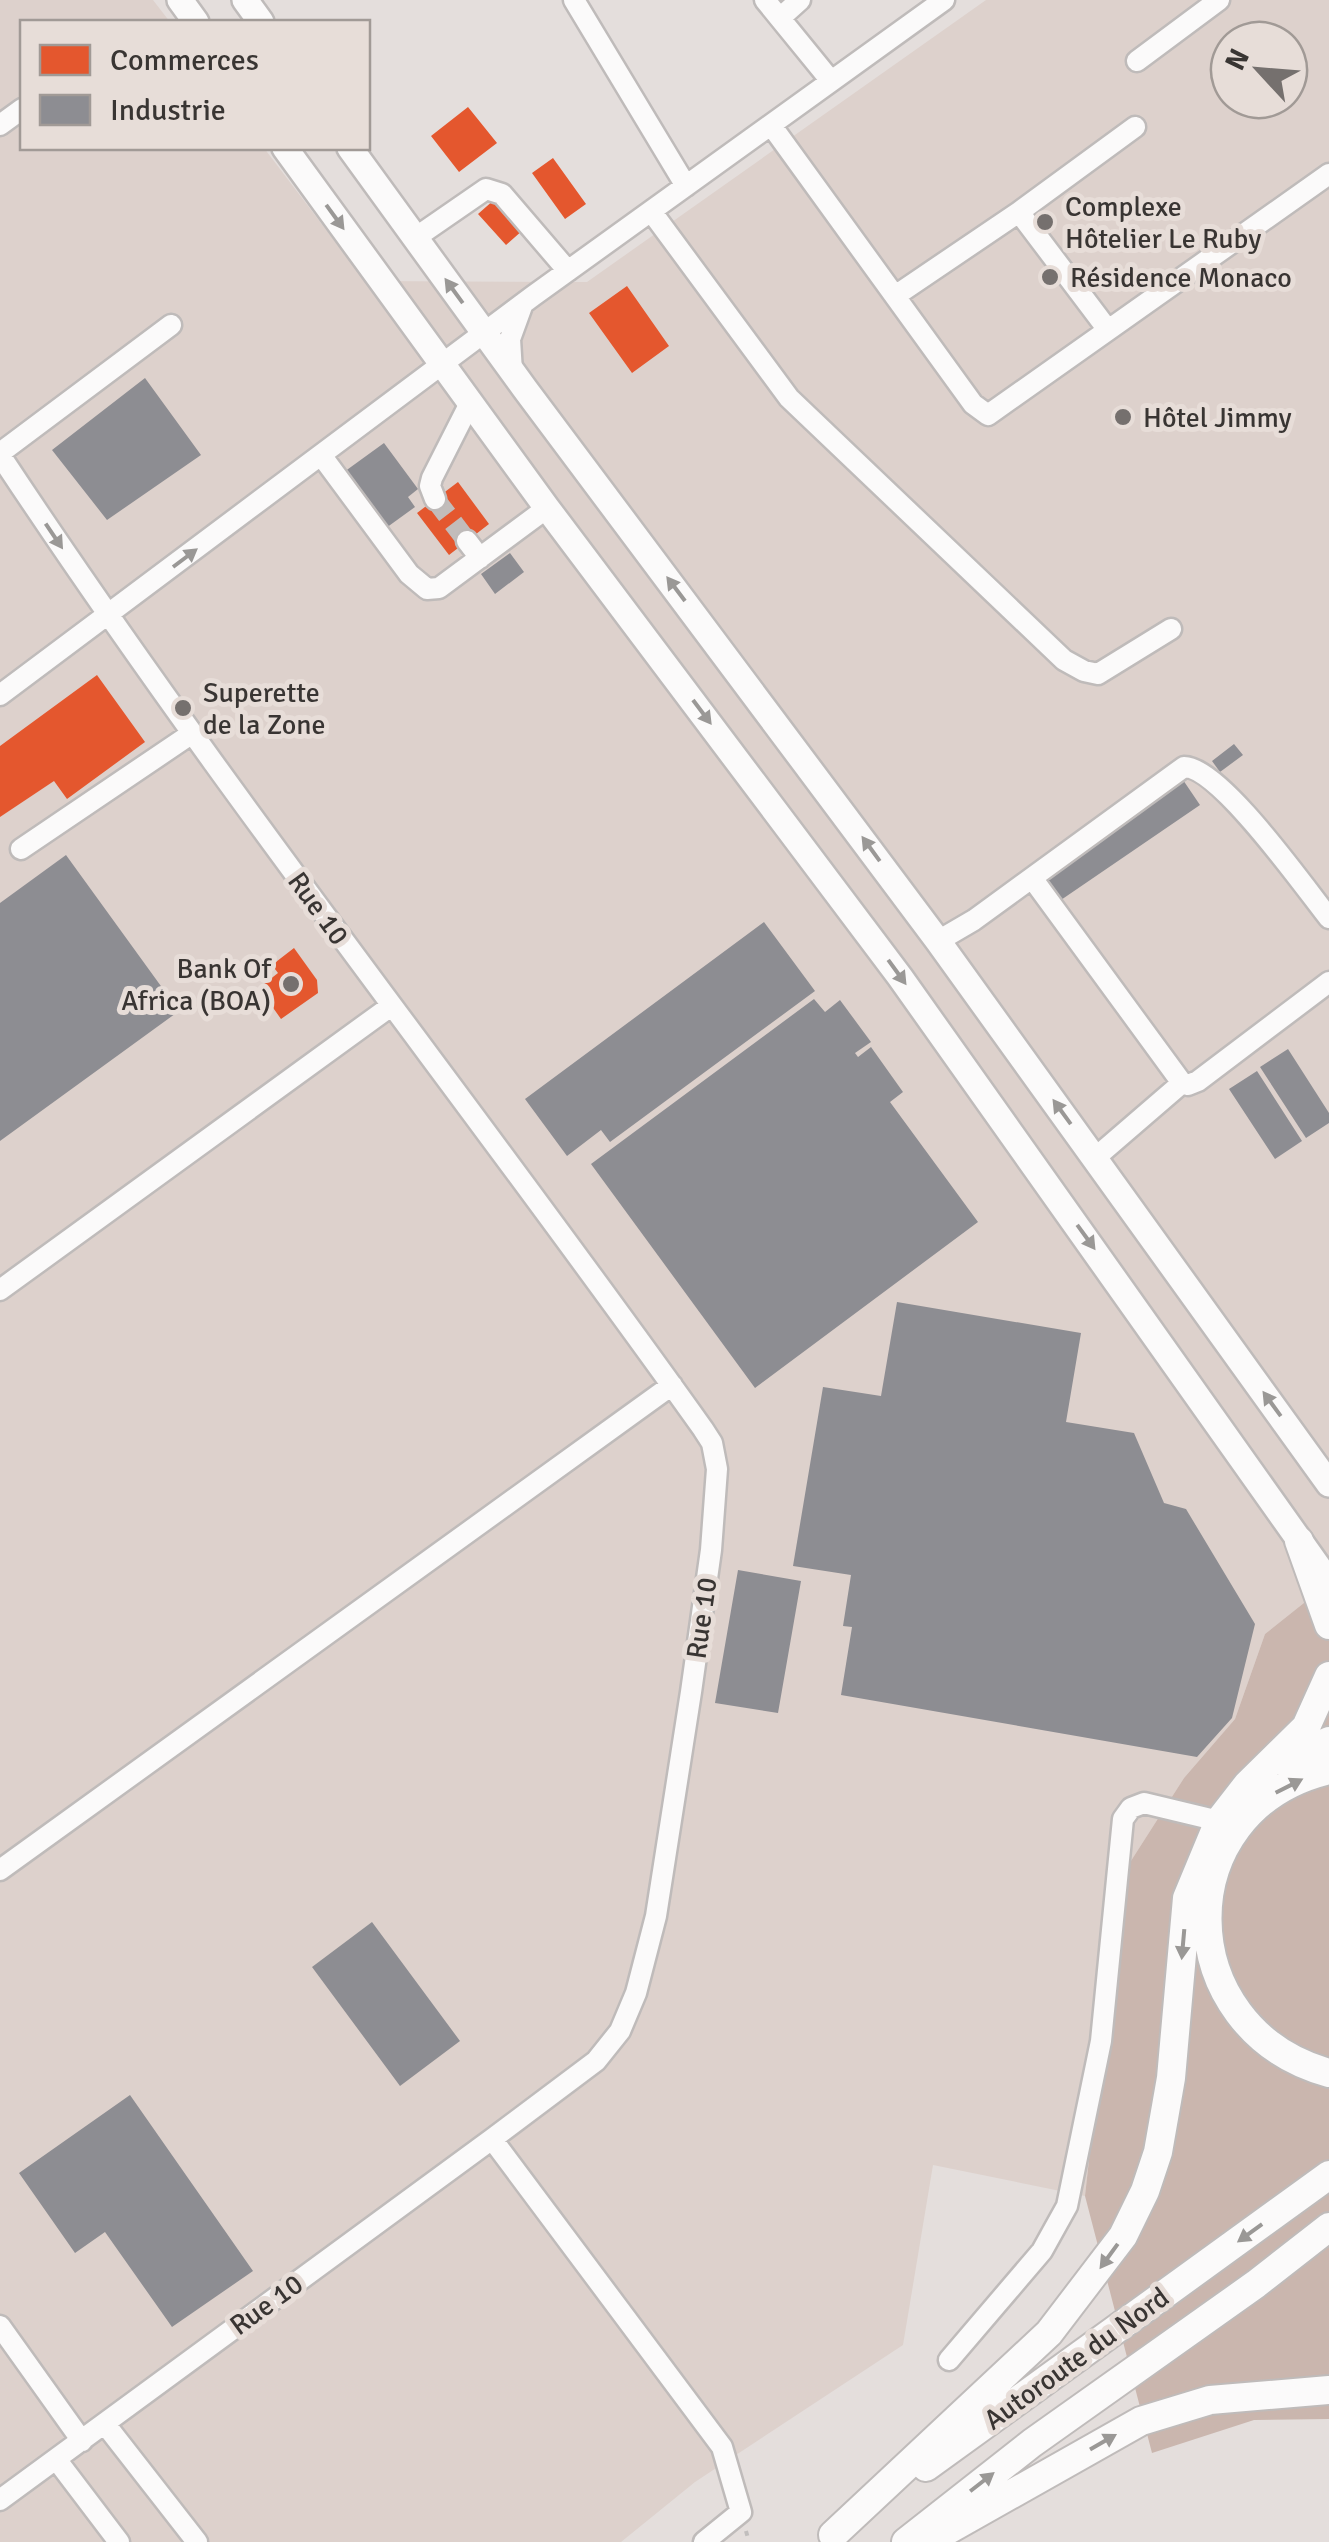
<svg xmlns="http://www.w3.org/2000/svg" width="1329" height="2542" viewBox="0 0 1329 2542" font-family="Signika,sans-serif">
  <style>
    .built { fill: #ddd1cc; fill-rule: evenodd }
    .forest { fill: #cab6ae }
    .shops { fill: #e4572e }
    .industry { fill: #8d8d92 }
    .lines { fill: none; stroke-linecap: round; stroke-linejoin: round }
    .minor-tunnel { stroke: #c2bcba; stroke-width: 20; stroke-dasharray: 20 10; stroke-linecap: butt }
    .minor-casing { stroke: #bfbbba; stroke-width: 25 }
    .major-casing { stroke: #bfbbba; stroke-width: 30 }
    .highway-casing { stroke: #bfbbba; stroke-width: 32 }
    .path { stroke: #c1bebd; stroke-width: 4; stroke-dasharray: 5 8; stroke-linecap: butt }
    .minor { stroke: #fbfafa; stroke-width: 20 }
    .major { stroke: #fbfafa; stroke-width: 25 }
    .highway { stroke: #fbfafa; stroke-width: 28 }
    .oneway { fill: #9a9896 }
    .poi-dot { fill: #75706e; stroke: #e7ddd8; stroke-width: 4 }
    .labels { text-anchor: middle; stroke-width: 10; stroke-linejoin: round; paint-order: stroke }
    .poi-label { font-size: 28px; fill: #393533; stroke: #e7ddd8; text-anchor: start }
    .street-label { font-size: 28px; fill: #393533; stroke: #e7ddd8 }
  </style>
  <rect width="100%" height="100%" fill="#e4dedc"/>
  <path class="built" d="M0,0H153L170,22H22V148H264L365,281L587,282L986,0H1329V1583L1265,1634L1235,1719L1184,1778L1120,1878L1085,2196L933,2165L903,2345L695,2482L621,2542H0ZM1229,40H1289V100H1229Z"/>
  <path class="forest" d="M1329,1583V2419L1254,2420L1152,2453L1085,2196L1120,1878L1184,1778L1235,1719L1265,1634Z"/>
  <path class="shops" d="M468,107L497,143L459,172L431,136Z
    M553,158L586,204L565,219L532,173Z
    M495,199L523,230L506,245L478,214Z
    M627,286L669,346L632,373L589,313Z
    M458,482L489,524L449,555L417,513Z
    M97,675L145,742L67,799L54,781L0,817V746Z
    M294,948L317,980L318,993L281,1019L259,988L278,973L272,965Z"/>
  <path class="industry" d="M145,378L201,455L107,520L52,450Z
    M384,443L418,489L408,497L415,507L386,528L344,472Z
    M510,553L524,572L495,594L481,574Z
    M1234,744L1243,755L1220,772L1212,761Z
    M1181,777L1200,805L1058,902L1042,878L1113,832L1109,826Z
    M66,855L179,1011L0,1141V903Z
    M764,922L815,991L610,1142L601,1130L567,1156L525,1099Z
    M814,999L825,1012L840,1000L871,1042L855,1053L858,1057L871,1047L903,1092L890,1102L978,1222L755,1388L591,1164Z
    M1288,1049L1329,1113V1123L1306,1138L1260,1067Z
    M1257,1071L1302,1141L1275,1159L1229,1089Z
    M897,1302L1081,1333L1066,1422L1134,1433L1164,1503L1186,1509L1255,1624L1232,1718L1197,1757L841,1695L852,1627L843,1626L851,1575L793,1566L823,1387L881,1396Z
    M738,1570L801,1581L778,1713L715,1703Z
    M372,1922L460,2041L400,2086L312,1967Z
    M130,2095L253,2271L172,2327L105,2232L75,2253L19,2173Z"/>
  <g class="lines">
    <path class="minor-tunnel" d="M435,499L467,541"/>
    <g class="minor-casing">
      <path id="minor" d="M574,0L686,186
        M765,0L831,81
        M780,18L800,0
        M1137,61L1219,0
        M0,125L22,109
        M771,125L973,404L988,415L1329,174
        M651,211L789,398L1064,660L1084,671L1098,674L1171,629
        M1019,212L1135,127
        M415,238L486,189L502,194L568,271
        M895,296L1019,212L1108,330
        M512,372L510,339L522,306
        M0,453L171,325
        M0,455C221,790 471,1103 703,1429L712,1443L717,1469L711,1550L691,1692L656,1916L636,1993L620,2031L596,2061L492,2139L0,2500
        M321,455L409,574L427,589L439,588L547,508
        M435,499L430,486L432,478L470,403
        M467,541L480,558
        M0,695L533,296L944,0
        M21,849L191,734
        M1032,878L1182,1083L1188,1085L1198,1081L1329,982
        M938,941L974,920L1184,767C1219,766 1305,888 1329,918
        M1095,1158L1182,1083
        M0,1290L391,1006
        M0,1870L672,1385
        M492,2139L722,2447L741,2512L704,2542
        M0,2326L82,2441
        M949,2360L1042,2251L1067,2206L1101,2041L1123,1819L1131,1808L1144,1803L1219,1821
        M105,2424L197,2542
        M56,2459L119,2542"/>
    </g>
    <g class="major-casing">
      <path id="major" d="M180,0L196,22
        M245,0L261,22
        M285,148L547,508L900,977L1329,1582
        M350,148L525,389L938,941L1329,1484"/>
    </g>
    <g class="highway-casing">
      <path id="highway" d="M1299,1541L1329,1625
        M1283,1761L1329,1741
        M1329,1770C1165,1809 1169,2029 1329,2073
        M926,2467L1329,2175
        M833,2535L1049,2333L1123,2236L1145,2191L1158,2152L1171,2078L1187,1898L1219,1821L1247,1785L1306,1727L1329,1676
        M932,2539L1141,2421L1210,2400L1329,2390
        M906,2542L1032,2443L1256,2284L1329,2227"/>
    </g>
    <path class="path" d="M746,2531L749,2542"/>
    <use href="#minor" class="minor"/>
    <use href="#major" class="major"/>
    <use href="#highway" class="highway"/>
  </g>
  <defs><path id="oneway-solid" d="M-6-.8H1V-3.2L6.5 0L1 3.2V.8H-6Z" transform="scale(2.5)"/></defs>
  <g class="oneway">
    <use href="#oneway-solid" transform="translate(335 217) rotate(54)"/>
    <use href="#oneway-solid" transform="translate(454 291) rotate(-126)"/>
    <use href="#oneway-solid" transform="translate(54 536) rotate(56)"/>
    <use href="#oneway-solid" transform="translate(185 558) rotate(-37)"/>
    <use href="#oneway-solid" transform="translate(676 589) rotate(-127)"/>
    <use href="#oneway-solid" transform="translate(702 712) rotate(53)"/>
    <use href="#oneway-solid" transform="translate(871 849) rotate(-126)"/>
    <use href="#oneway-solid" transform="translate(897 972) rotate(54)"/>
    <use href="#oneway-solid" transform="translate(1062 1112) rotate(-126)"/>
    <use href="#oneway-solid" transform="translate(1086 1237) rotate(54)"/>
    <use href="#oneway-solid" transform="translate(1272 1404) rotate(-126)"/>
    <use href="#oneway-solid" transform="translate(1289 1786) rotate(-27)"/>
    <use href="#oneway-solid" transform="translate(1183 1944) rotate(95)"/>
    <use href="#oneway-solid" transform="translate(1250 2233) rotate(144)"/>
    <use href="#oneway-solid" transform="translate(1109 2256) rotate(126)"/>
    <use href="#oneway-solid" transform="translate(1103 2442) rotate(-30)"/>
    <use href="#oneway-solid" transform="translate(982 2482) rotate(-38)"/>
  </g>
  <g class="poi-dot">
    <circle cx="1045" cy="222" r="10"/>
    <circle cx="1050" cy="277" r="10"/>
    <circle cx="1123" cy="417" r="10"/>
    <circle cx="183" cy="708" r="10"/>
    <circle cx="291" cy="984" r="10"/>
  </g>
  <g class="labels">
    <g class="poi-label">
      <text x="1065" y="216">Complexe<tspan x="1065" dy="32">Hôtelier Le Ruby</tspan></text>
      <text x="1070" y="287">Résidence Monaco</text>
      <text x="1143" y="427">Hôtel Jimmy</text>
      <text x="203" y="702">Superette<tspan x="203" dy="32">de la Zone</tspan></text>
      <text x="271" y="978" text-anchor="end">Bank Of<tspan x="271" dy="32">Africa (BOA)</tspan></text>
    </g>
    <g class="street-label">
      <text transform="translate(319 908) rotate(54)" y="10">Rue 10</text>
      <text transform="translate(701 1618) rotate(-82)" y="10">Rue 10</text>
      <text transform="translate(266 2304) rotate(-36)" y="10">Rue 10</text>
      <text transform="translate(1076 2358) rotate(-36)" y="10">Autoroute du Nord</text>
    </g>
  </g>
  <rect x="20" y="20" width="350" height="130" fill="#e7ddd8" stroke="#a19a96" stroke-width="2.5"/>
  <rect x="40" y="45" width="50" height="30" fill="#e4572e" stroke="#a19a96" stroke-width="2.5"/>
  <text x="110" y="70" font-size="30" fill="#393533">Commerces</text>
  <rect x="40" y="95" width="50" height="30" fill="#8d8d92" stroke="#a19a96" stroke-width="2.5"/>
  <text x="110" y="120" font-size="30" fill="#393533">Industrie</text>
  <g transform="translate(1259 70) rotate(296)"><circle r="48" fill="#e7ddd8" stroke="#a19a96" stroke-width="2.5"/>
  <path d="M0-8L18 38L0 25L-18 38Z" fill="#75706e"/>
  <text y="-15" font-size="28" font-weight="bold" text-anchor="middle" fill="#393533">N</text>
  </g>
</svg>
